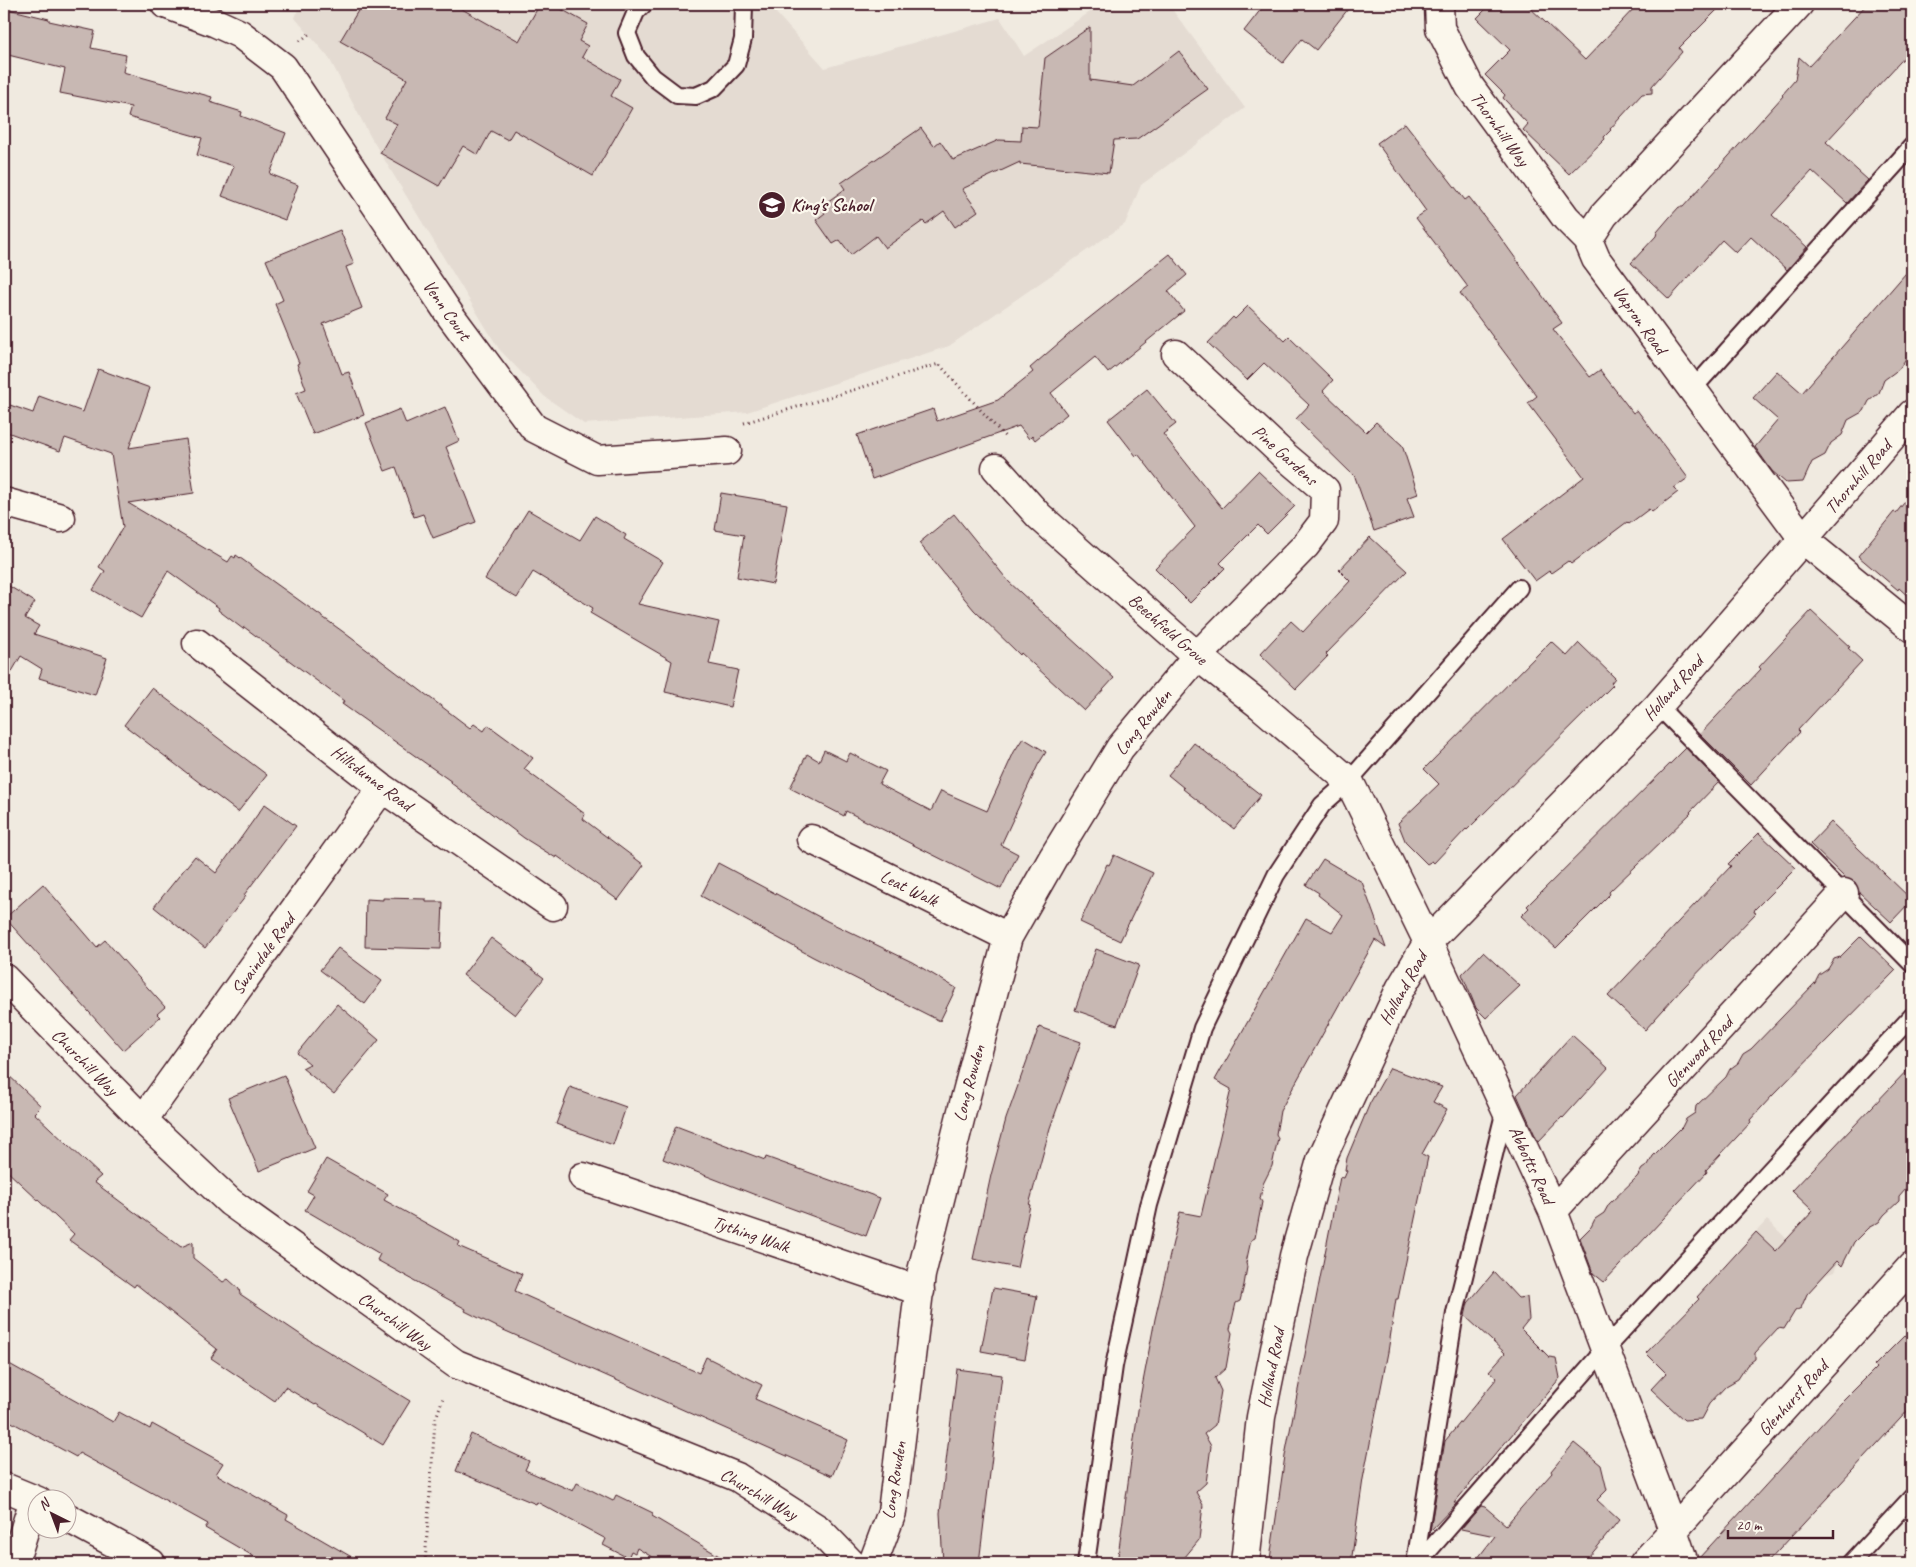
<svg xmlns="http://www.w3.org/2000/svg" width="1916" height="1567" viewBox="0 0 1916 1567" font-family="Caveat,sans-serif">
  <style>
    .built { fill: #e4dbd2 }
    .building { fill: #c8b8b3; stroke: #4a1f2b }
    .lines { fill: none; stroke-linecap: round; stroke-linejoin: round }
    .lane-casing { stroke: #4a1f2b; stroke-width: 20 }
    .street-casing { stroke: #4a1f2b; stroke-width: 31 }
    .secondary-casing { stroke: #4a1f2b; stroke-width: 31 }
    .path { stroke: #4a1f2b; stroke-width: 3; stroke-dasharray: 1 4; stroke-linecap: butt }
    .lane { stroke: #fbf7ec; stroke-width: 16 }
    .street { stroke: #fbf7ec; stroke-width: 28 }
    .secondary { stroke: #fbf7ec; stroke-width: 28 }
    .labels { text-anchor: middle; stroke-width: 4.5; stroke-linejoin: round; paint-order: stroke }
    .street-label { font-size: 18px; fill: #4a1f2b; stroke: #fbf7ec }
    .poi-label { font-size: 18px; font-weight: bold; fill: #4a1f2b; stroke: #fbf7ec; text-anchor: start }
  </style>
  <rect width="100%" height="100%" fill="#f0eae0"/>
  <filter id="ink" filterUnits="userSpaceOnUse"><feTurbulence type="fractalNoise" baseFrequency=".02" numOctaves="2"/><feDisplacementMap in="SourceGraphic" scale="10" xChannelSelector="R" yChannelSelector="G"/><feConvolveMatrix kernelMatrix="1 2 1 2 8 2 1 2 1" color-interpolation-filters="sRGB"/></filter>
  <g filter="url(#ink)">
    <path class="built" d="M300,4H768L825,68L1000,18L1024,56L1102,4H1168L1245,108L1141,185L1125,224L949,346L747,412L584,424L544,396L499,349L370,136L329,58L295,18Z
      M1767,1220L1788,1240L1800,1227L1838,1262L1834,1272L1826,1275L1814,1287L1756,1232Z"/>
    <path class="building" d="M362,4H453L519,41L540,4H552L588,24L579,41L588,46L582,57L620,79L611,96L632,108L593,176L514,130L508,140L491,131L478,155L463,146L439,186L380,153L397,124L385,118L407,79L340,41Z
      M1265,4H1352L1316,50L1302,39L1283,63L1244,31Z
      M1491,4H1526L1585,60L1638,4H1723L1679,48L1682,52L1652,86V93L1642,94L1610,129L1611,130L1604,137L1605,139L1569,174L1523,130L1528,124L1503,98L1505,95L1485,75L1510,50L1477,18Z
      M1867,4H1912V49L1826,142L1868,180L1847,203L1812,171L1772,215L1807,247L1787,270L1751,237L1736,253L1722,240L1669,299L1631,263L1656,236L1657,232L1669,218L1679,207H1683L1783,96L1782,95L1795,80L1799,57L1809,66Z
      M4,8L49,19V21L95,31L91,48L126,55L123,72L212,97L210,102L242,112L241,116L286,133L270,174L298,185L285,220L222,196L234,166L197,155L202,138L128,117L131,107L60,93L65,69L4,54Z
      M1090,27V80L1133,86L1179,51L1208,89L1137,139L1114,140L1109,173L1020,164V162L962,189L978,211L955,227L944,211L926,224L923,221L885,248L876,236L851,255L840,240L833,244L816,220L825,213L820,207L845,189L841,183L921,128L934,146L940,141L953,160L999,140L1021,141L1022,126L1038,127L1045,58Z
      M1405,123L1465,200L1469,197L1498,234L1562,323L1553,329L1590,377L1600,370L1633,413L1637,410L1688,478L1674,488L1678,492L1652,512L1649,509L1629,524L1627,522L1571,564L1568,561L1551,573L1549,571L1535,581L1503,539L1584,477L1528,403L1537,396L1460,293L1468,287L1416,218L1426,211L1377,143Z
      M340,230L354,264L346,267L362,308L323,324L342,374L349,372L364,415L313,434L296,393L306,389L297,364L299,363L275,304L283,300L266,260Z
      M1170,254L1187,275L1168,291L1184,311L1108,373L1095,357L1051,393L1067,414L1035,440L1032,436L1029,439L1019,426L872,479L857,435L933,409L937,421L998,400L1033,372L1030,368L1074,330Z
      M1912,266V353L1907,357L1899,369L1884,380L1879,393L1869,401L1864,411L1848,420L1842,435L1831,443L1825,455L1812,462L1803,482L1786,483L1772,471L1755,447L1778,420L1753,398L1777,371L1802,393Z
      M1248,306L1285,341L1289,337L1333,380L1323,391L1366,432L1376,422L1402,445L1418,494L1407,498L1414,517L1374,531L1355,477L1296,419L1309,405L1264,363L1247,380L1208,343L1233,317L1235,319Z
      M98,369L150,388L129,448L186,439L194,493L128,503L228,562L232,556L235,558L236,555L342,631L470,728L474,724L484,731L488,725L533,758L524,769L585,814L583,819L644,865L618,900L557,856L556,858L524,838L451,783L452,782L342,704L344,701L244,627L243,629L218,610L219,608L168,571L141,618L93,590L105,571L99,567L123,527L111,454L65,438L60,451L4,431V403L33,413L39,396L83,412Z
      M1147,389L1176,424L1163,434L1222,508L1258,471L1295,506L1267,534L1258,525L1220,563L1225,568L1190,603L1155,568L1195,527L1138,454L1136,456L1108,420Z
      M445,407L459,441L446,447L476,522L433,538L423,514L414,517L396,467L385,471L366,423L400,409L406,424Z
      M721,493L787,504L773,584L737,577L744,535L715,530Z
      M1912,493V600L1899,588L1898,590L1858,556L1894,512L1896,513Z
      M528,510L580,540L595,516L626,535L624,539L663,562L638,604L719,622L709,664L738,670L730,707L665,692L672,661L590,613L593,608L533,572L517,598L485,579Z
      M954,514L1009,582L1114,678L1084,711L1021,653L1020,655L974,610L919,543Z
      M1370,537L1407,571L1326,654L1328,656L1296,689L1260,654L1291,621L1303,632L1350,581L1339,570Z
      M4,583L35,602L25,618L39,626L34,634L107,658L95,695L39,678L42,669L21,656L4,685Z
      M1811,611L1850,647L1848,648L1862,661L1798,730L1800,732L1751,785L1700,734L1761,669L1759,667Z
      M1551,641L1567,656L1579,643L1615,678L1611,683L1613,685L1467,830L1466,829L1434,863L1432,861L1427,864L1406,843L1398,823L1439,784L1424,769Z
      M152,688L267,775L238,812L124,725Z
      M1023,738L1046,752L1038,765L1001,845L1018,854L1001,889L846,811L844,816L790,788L807,754L819,761L824,750L846,761L850,753L886,771L879,784L931,811L941,791L987,811L1014,752Z
      M1194,743L1261,795L1234,829L1183,789L1184,788L1168,775Z
      M1686,748L1719,782L1690,812L1691,813L1609,892L1610,894L1556,948L1521,916L1529,908L1527,906Z
      M265,804L296,826L244,895L246,896L205,948L154,907L195,856L216,873Z
      M1831,822L1912,900L1891,922L1859,892L1855,882L1845,878L1810,844Z
      M1759,833L1796,868L1755,909L1754,912L1756,913L1682,989L1645,1030L1608,996L1731,866L1728,864Z
      M1114,855L1153,873L1120,941L1080,922L1107,864L1109,865Z
      M1323,859L1362,882L1386,948L1375,940L1280,1111L1276,1134L1278,1138L1272,1166L1263,1184L1260,1199L1262,1202L1255,1238L1251,1240L1246,1263L1247,1267L1244,1285L1240,1301L1236,1303L1230,1329L1232,1333L1226,1368L1215,1378L1221,1391L1215,1425L1204,1434L1211,1446L1206,1483L1196,1492L1203,1505L1199,1540L1180,1563H1117L1139,1403L1155,1319L1180,1212L1201,1216L1231,1089L1215,1080L1306,918L1332,932L1343,915L1318,895L1319,893L1306,885Z
      M718,863L827,921L912,962L956,988L940,1021L813,957L701,896Z
      M43,884L97,947L105,940L165,1007L157,1014L160,1017L123,1050L5,918Z
      M383,898L426,899V902H443L441,949L365,947L366,899L383,900Z
      M1861,936L1896,970L1772,1096L1750,1120L1751,1122L1706,1170L1707,1172L1604,1282L1593,1273L1580,1238L1591,1227L1595,1219L1604,1213L1609,1204L1637,1177L1642,1169L1648,1165L1653,1156L1682,1127L1686,1119L1695,1113L1696,1106L1726,1077L1730,1069L1738,1063L1743,1054L1751,1049L1815,983L1819,975L1828,969L1834,959L1840,957Z
      M491,938L544,978L515,1015L463,975Z
      M338,948L382,981L365,1004L320,970Z
      M1096,949L1139,965L1117,1025L1075,1010Z
      M1483,952L1520,986L1486,1018L1476,1008L1462,974Z
      M337,1004L379,1040L334,1094L302,1068L310,1064L297,1053Z
      M1039,1027L1081,1042L1050,1128L1029,1205H1030L1017,1268L973,1259L991,1175L1006,1119Z
      M1572,1035L1608,1068L1563,1118L1562,1117L1538,1142L1517,1095Z
      M1912,1065V1181L1899,1196V1201L1884,1215L1879,1222L1868,1228L1854,1242L1842,1266L1837,1261L1807,1294L1801,1308L1795,1311L1784,1329L1778,1328L1755,1353V1359L1747,1365L1738,1379L1726,1386L1709,1404L1701,1419L1684,1420L1651,1389L1666,1373L1646,1353L1699,1299L1697,1297L1756,1232L1776,1251L1813,1211L1792,1191Z
      M1390,1068L1442,1087L1433,1102L1447,1109L1422,1154L1428,1157L1398,1299H1396L1388,1352L1363,1479L1351,1563H1273L1274,1560L1270,1559L1285,1456L1340,1177L1344,1178L1347,1171L1345,1170L1347,1158L1370,1103Z
      M4,1071L41,1106L34,1113L101,1176L94,1182L181,1247L193,1242V1258L223,1282L228,1279L239,1289L240,1294L304,1337L410,1401L383,1445L316,1404L315,1405L285,1387L275,1401L211,1358L217,1349L136,1284L134,1287L69,1240L74,1234L4,1168Z
      M284,1075L315,1148L259,1171L228,1098Z
      M570,1087L626,1107L613,1145L556,1124Z
      M676,1126L765,1160L766,1157L880,1198L866,1236L753,1194L663,1159Z
      M326,1159L388,1194L384,1200L460,1242L458,1246L522,1274L515,1291L699,1373L706,1357L762,1385L755,1399L848,1440L832,1476L499,1328L465,1311L466,1309L377,1260L380,1254L305,1210L314,1195L307,1191Z
      M1494,1272L1518,1298L1527,1297L1529,1319L1521,1329L1549,1357L1556,1358L1560,1378L1454,1503H1457L1430,1531L1445,1441L1497,1378L1489,1371L1505,1353L1465,1316L1468,1303Z
      M993,1288L1037,1296L1025,1359L981,1351Z
      M1912,1328V1406L1767,1563H1699V1558L1841,1403L1876,1368L1874,1366Z
      M4,1361L113,1422L119,1412L150,1429L152,1424L223,1463L216,1474L288,1515L286,1519L362,1563H265L205,1528L208,1524L156,1495L79,1453L76,1457L4,1418Z
      M957,1369L1002,1375L979,1563H943L940,1513Z
      M471,1434L529,1461L525,1470L573,1491L577,1483L613,1501L616,1495L653,1513L652,1516L731,1563H662L637,1548L635,1553L631,1551L628,1558L603,1545L606,1539L537,1502L536,1504L456,1471Z
      M1574,1443L1601,1465L1607,1490L1597,1500L1619,1520L1599,1545L1584,1563H1474L1495,1536L1461,1529L1481,1506L1485,1507L1506,1525L1552,1473L1551,1471Z"/>
    <g class="lines">
      <g class="lane-casing">
        <path id="lane" d="M644,4L636,12L627,33L636,56L653,77L677,95L696,96L714,88L736,65L743,39L744,4
          M1692,390L1912,146
          M1658,706L1912,964
          M1086,1563L1114,1366L1149,1205L1202,1028L1276,875L1322,805L1349,781L1519,588
          M1415,1563L1455,1313L1505,1110
          M1418,1563L1605,1349L1912,1016
          M1851,1563L1912,1497"/>
      </g>
      <g class="street-casing">
        <path id="street" d="M165,4L216,23L240,34L283,67L450,315L534,428L597,460L727,451
          M1439,4L1440,28L1470,87L1566,218L1588,240L1596,259L1804,540L1912,628
          M1588,240L1604,215L1799,4
          M996,468L1039,516L1197,656L1261,706L1349,781L1428,942L1553,1211L1673,1530L1684,1563
          M4,502L61,518
          M197,643L382,788L553,906
          M811,839L1008,937
          M4,978L143,1120L230,1202L456,1364L737,1477L818,1529L851,1563
          M143,1120L382,788
          M583,1177L920,1291
          M1553,1211L1844,893
          M14,1563L34,1500
          M873,1563L892,1512L921,1275L962,1111L1008,937L1054,856L1120,748L1197,656L1305,546L1324,521L1325,490L1286,457L1176,354
          M1245,1563L1261,1417L1294,1256L1321,1160L1400,989L1428,942L1658,706L1912,414
          M1644,1563L1912,1266"/>
      </g>
      <g class="secondary-casing">
        <path id="secondary" d="M4,1487L38,1501
          M68,1518L151,1563"/>
      </g>
      <path class="path" d="M300,41L309,34
        M744,423L939,364L1006,438
        M425,1563L435,1421L444,1395"/>
      <use href="#lane" class="lane"/>
      <use href="#street" class="street"/>
      <use href="#secondary" class="secondary"/>
    </g>
  </g>
  <defs>
    <g id="school-disc" transform="scale(1.4375)"><circle r="9.5" fill="#4a1f2b" stroke="#fbf7ec"/><path d="M0-5L7-2L0 1L-7-2ZM-4 1L0 2.5L4 1V4Q0 6-4 4Z" fill="#fff"/></g>
  </defs>
  <g fill-rule="evenodd">
    <use href="#school-disc" x="772" y="205"/>
  </g>
  <g class="labels">
    <g class="street-label">
      <text transform="translate(1500 129) rotate(54)" y="6">Thornhill Way</text>
      <text transform="translate(447 310) rotate(55)" y="6">Venn Court</text>
      <text transform="translate(1640 320) rotate(54)" y="6">Vapron Road</text>
      <text transform="translate(1285 455) rotate(42)" y="6">Pine Gardens</text>
      <text transform="translate(1858 477) rotate(-49)" y="6">Thornhill Road</text>
      <text transform="translate(1168 629) rotate(41)" y="6">Beechfield Grove</text>
      <text transform="translate(1673 688) rotate(-48)" y="6">Holland Road</text>
      <text transform="translate(1143 722) rotate(-51)" y="6">Long Rowden</text>
      <text transform="translate(372 778) rotate(37)" y="6">Hillsdunne Road</text>
      <text transform="translate(909 888) rotate(26)" y="6">Leat Walk</text>
      <text transform="translate(263 954) rotate(-54)" y="6">Swaindale Road</text>
      <text transform="translate(1403 988) rotate(-61)" y="6">Holland Road</text>
      <text transform="translate(1699 1052) rotate(-47)" y="6">Glenwood Road</text>
      <text transform="translate(85 1062) rotate(45)" y="6">Churchill Way</text>
      <text transform="translate(969 1083) rotate(-75)" y="6">Long Rowden</text>
      <text transform="translate(1532 1165) rotate(65)" y="6">Abbotts Road</text>
      <text transform="translate(751 1234) rotate(19)" y="6">Tything Walk</text>
      <text transform="translate(395 1321) rotate(36)" y="6">Churchill Way</text>
      <text transform="translate(1271 1368) rotate(-79)" y="6">Holland Road</text>
      <text transform="translate(1793 1398) rotate(-48)" y="6">Glenhurst Road</text>
      <text transform="translate(894 1480) rotate(-81)" y="6">Long Rowden</text>
      <text transform="translate(759 1494) rotate(30)" y="6">Churchill Way</text>
    </g>
    <g class="poi-label">
      <text x="791" y="211">King's School</text>
    </g>
  </g>
  <rect width="1916" height="1567" fill="none" stroke="#fbf7ec" stroke-width="20"/>
  <rect x="10" y="10" width="1896" height="1547" fill="none" stroke="#4a1f2b" stroke-width="2" filter="url(#ink)"/>
  <g transform="translate(52 1514) rotate(318)"><circle r="24" fill="#fbf7ec" stroke="#b4a19f"/>
  <path d="M0-4L9 19L0 12L-9 19Z" fill="#4a1f2b"/>
  <text y="-8" font-size="14" font-weight="bold" text-anchor="middle" fill="#4a1f2b">N</text>
  </g>
  <path d="M1728 1530v8h105v-8" fill="none" stroke="#4a1f2b" stroke-width="2.5"/>
  <text x="1736" y="1530" font-size="15" fill="#4a1f2b" stroke="#fbf7ec" stroke-width="4" paint-order="stroke">20 m</text>
</svg>
